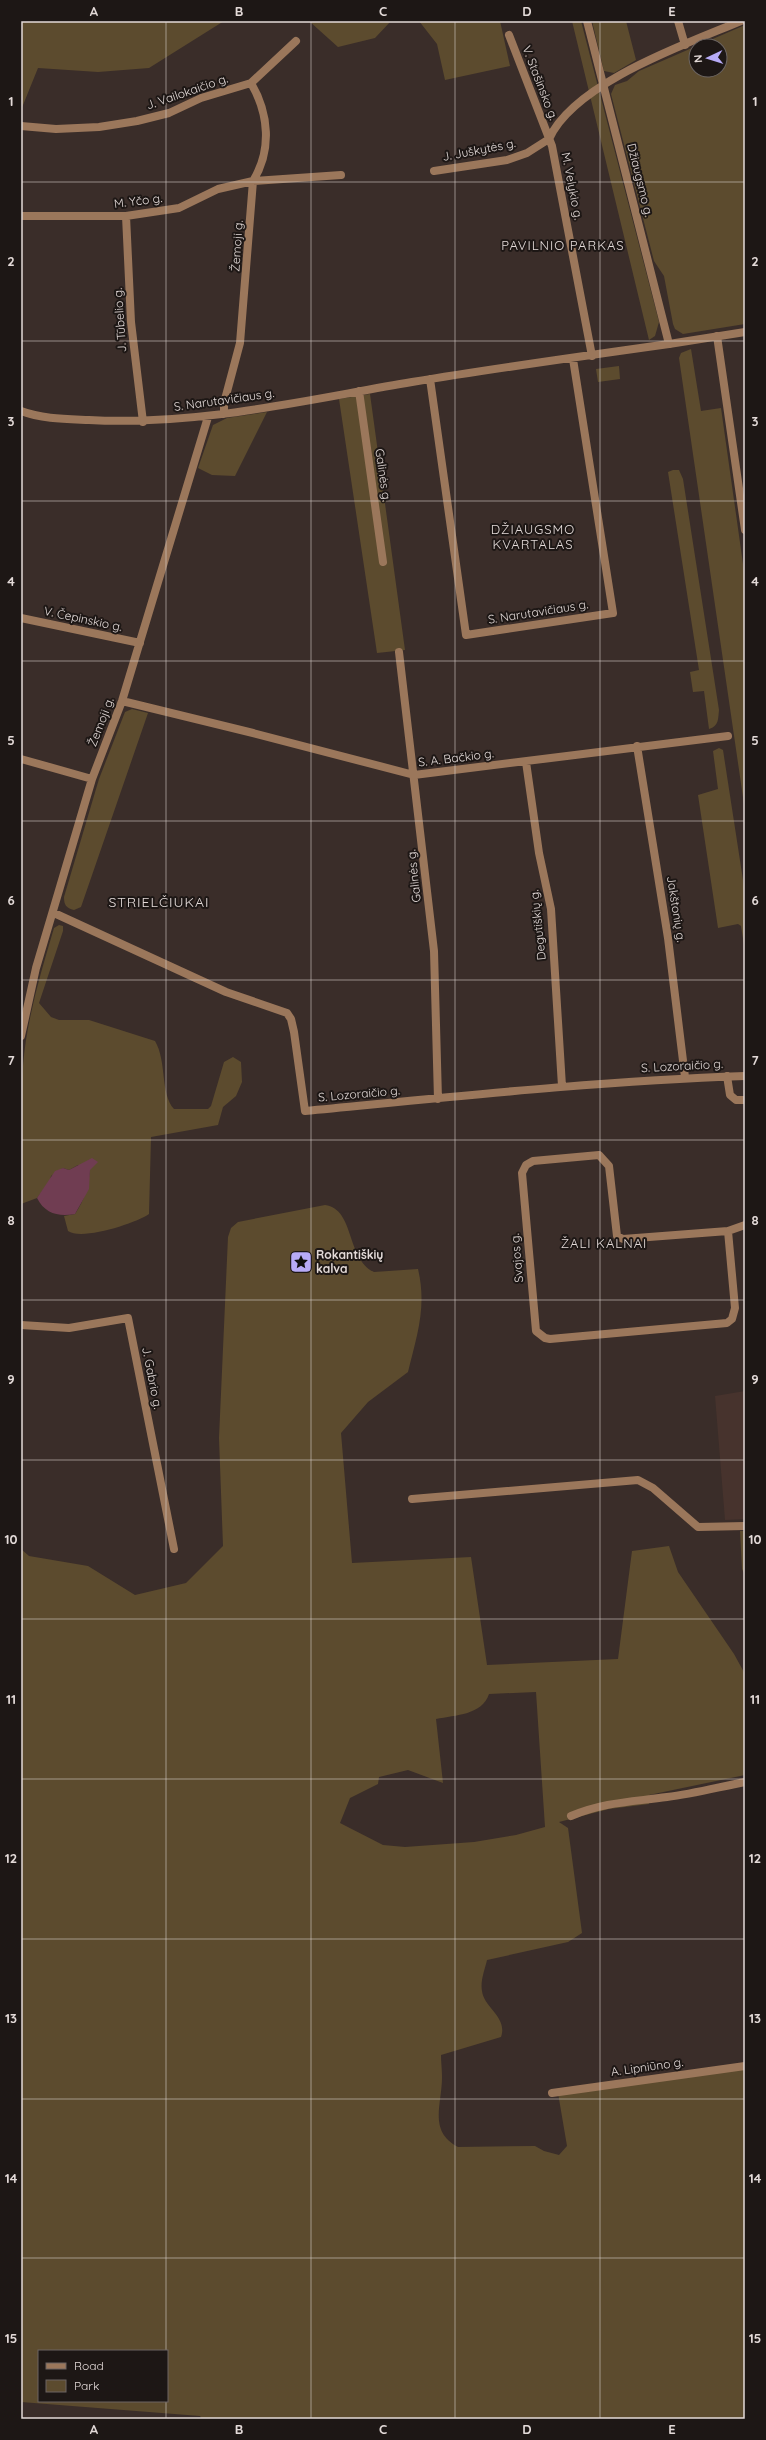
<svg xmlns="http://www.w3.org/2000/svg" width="766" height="2440" viewBox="0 0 766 2440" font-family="Quicksand,sans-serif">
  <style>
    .built { fill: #47332d }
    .green { fill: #5c4b2e; fill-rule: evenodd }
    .water { fill: #703d52 }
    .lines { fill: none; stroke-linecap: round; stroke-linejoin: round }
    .minor { stroke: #9b775b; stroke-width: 8 }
    .tertiary { stroke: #9b775b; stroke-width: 8 }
    .grid { fill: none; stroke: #e3dad8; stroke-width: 1; stroke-opacity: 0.55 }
    .labels { text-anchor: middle; stroke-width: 4; stroke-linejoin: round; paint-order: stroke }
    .street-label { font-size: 12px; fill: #e3dad8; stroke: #1d1715 }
    .poi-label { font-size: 12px; font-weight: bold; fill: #e3dad8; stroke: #1d1715; text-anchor: start }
    .neighbourhood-label { font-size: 13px; letter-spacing: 1px; fill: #e3dad8; stroke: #1d1715 }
    .quarter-label { font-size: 14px; letter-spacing: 1px; fill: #e3dad8; stroke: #1d1715 }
    .neatline { fill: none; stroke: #e3dad8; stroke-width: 1.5 }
    .grid-label { font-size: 13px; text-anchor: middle; font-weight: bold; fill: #e3dad8 }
  </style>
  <rect width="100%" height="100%" fill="#3a2d29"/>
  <path class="built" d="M745,1391V1519L725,1520L715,1396Z"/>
  <path class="green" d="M21,21H224L149,68L98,72L38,68L21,110Z
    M309,21H391L375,38L338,47Z
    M419,21H500L510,66L445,80L437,44Z
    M572,21H581L659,322L655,336L649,340Z
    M592,21H626L636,60L614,73L604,71Z
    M745,25V324L683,334L675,329L673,324L664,276L654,261L611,94L615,85L627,81L639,71ZM696,46H720V70H696Z
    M691,349L701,411L721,408L745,578V811L679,358L681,353Z
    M619,366L620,379L598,382L596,369Z
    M370,394L405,650L377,653L339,399Z
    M267,412L235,476L212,475L198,468L213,425L227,418Z
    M673,470H679L683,479L719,710C718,719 719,726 709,729L704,691L693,692L690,672L699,670L668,472Z
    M132,709L148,713L81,907L74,910C66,908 64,905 64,897L99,779L125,712Z
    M719,748L723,750L745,893V951L741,926L738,924L718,928L698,795L718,789L713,751Z
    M59,925L63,926V931L39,1003L51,1017L59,1020H89L155,1041C167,1061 160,1094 174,1109H208L211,1106L224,1062L233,1057L241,1062L242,1082L236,1096L223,1107L218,1125L151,1137L149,1214C136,1223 82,1241 68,1231L64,1216L75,1214C85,1199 88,1187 90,1170L78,1165L69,1170L63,1168L51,1176L50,1181L37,1198L21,1204C21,1150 18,1094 26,1040C32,1002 43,965 54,928Z
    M325,1205C355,1209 346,1259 374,1272L418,1269C427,1307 417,1335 408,1372L368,1402L341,1433L352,1563L471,1557L487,1665L618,1659L632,1551L669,1546L678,1572L734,1654L745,1674V1775L649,1795V1804L609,1809L559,1822L568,1828L582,1933L568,1942L487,1960C485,1969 480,1981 482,1991C484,2008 508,2017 501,2037L441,2055C441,2062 442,2070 442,2077C442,2105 428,2131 458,2147L535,2146L544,2151L559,2155L567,2146L558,2093L745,2069V2419H202L200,2416L21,2402V1549L29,1556L88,1566L135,1595L186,1583L223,1546L219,1438L228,1237L231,1228L238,1222ZM536,1692L545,1827L516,1835L474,1842L405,1847L383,1845L340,1823L350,1798L378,1784L379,1777L408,1770L443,1783L436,1719C456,1715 482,1715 489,1694ZM39,2351H167V2401H39Z
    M740,1531H745V1575L742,1569Z"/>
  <path class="water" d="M92,1158L98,1162L90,1170L89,1189L75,1214C59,1217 45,1214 37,1198L55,1171L63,1168L69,1170Z"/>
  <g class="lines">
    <path class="minor" d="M678,21L685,45
      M509,35L552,146L592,356
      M21,126L56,129L99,127L137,121L169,113L201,98L251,83L296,41
      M549,139C574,83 686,44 741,21
      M434,171L507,160L527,153L549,139
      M21,216H126L179,208L218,189L253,181L341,175
      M126,216L131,322L143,422
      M717,336L745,530
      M430,379L466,635L613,613L573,359
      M359,391L383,562
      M21,411C42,419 67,419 89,420C198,426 305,400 412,382C497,368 583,356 669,344
      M224,414V403L240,343L253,181C272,150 269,114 251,83
      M21,618L140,643
      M399,652L434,951L438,1099
      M122,701L253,733L414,775L728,736
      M637,746L668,938L685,1077
      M21,759L92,779
      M526,762L539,853L551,909L562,1086
      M54,913L226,992L287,1013L291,1019L294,1032L305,1111C451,1097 598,1081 745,1076
      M21,1036L36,968L92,779L122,701L208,417
      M727,1076L730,1095L736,1100H745
      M728,1231L735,1308L732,1319L727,1323L550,1339L545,1338L536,1331L522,1173L526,1165L533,1161L599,1155L609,1166L617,1236L623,1239L728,1231L745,1225
      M21,1325L69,1328L128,1318L174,1549
      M412,1499L638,1480L653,1488L698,1527L745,1526
      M571,1816C605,1802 631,1802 667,1797C693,1794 719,1787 745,1782
      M552,2093L745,2066"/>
    <path class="tertiary" d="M587,21L669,344L745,332"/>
  </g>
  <path class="grid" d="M166,21V2351M311,21V2419M455,21V2419M600,21V2419M21,182H745M21,341H745M21,501H745M21,661H745M21,821H745M21,980H745M21,1140H745M21,1300H745M21,1460H745M21,1619H745M21,1779H745M21,1939H745M21,2099H745M21,2258H745M166,2401V2419"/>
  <defs>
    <g id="sight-square" transform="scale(1.15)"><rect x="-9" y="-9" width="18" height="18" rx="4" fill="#b7abf7" stroke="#1d1715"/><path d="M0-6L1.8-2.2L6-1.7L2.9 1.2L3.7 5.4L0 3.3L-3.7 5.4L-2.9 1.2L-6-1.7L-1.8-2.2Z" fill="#111"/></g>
  </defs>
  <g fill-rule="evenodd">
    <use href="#sight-square" x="301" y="1262"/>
  </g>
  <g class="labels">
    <g class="street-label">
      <text transform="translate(540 83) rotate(69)" y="4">V. Stašinsko g.</text>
      <text transform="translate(187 92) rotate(-19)" y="4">J. Vailokaičio g.</text>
      <text transform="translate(479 150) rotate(-11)" y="4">J. Juškytės g.</text>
      <text transform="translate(640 180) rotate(76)" y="4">Džiaugsmo g.</text>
      <text transform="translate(572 186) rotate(79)" y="4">M. Velykio g.</text>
      <text transform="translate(138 201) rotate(-7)" y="4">M. Yčo g.</text>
      <text transform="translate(237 246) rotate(-86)" y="4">Žemoji g.</text>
      <text transform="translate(120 320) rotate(-94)" y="4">J. Tūbelio g.</text>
      <text transform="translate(224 400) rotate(-8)" y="4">S. Narutavičiaus g.</text>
      <text transform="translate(383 475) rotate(82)" y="4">Galinės g.</text>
      <text transform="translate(538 612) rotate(-9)" y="4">S. Narutavičiaus g.</text>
      <text transform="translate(83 619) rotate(12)" y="4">V. Čepinskio g.</text>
      <text transform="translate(101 722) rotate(-69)" y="4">Žemoji g.</text>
      <text transform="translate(456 758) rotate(-7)" y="4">S. A. Bačkio g.</text>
      <text transform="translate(414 876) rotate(-96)" y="4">Galinės g.</text>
      <text transform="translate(676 909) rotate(81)" y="4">Jakštonių g.</text>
      <text transform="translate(538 925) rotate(-96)" y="4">Degutiškių g.</text>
      <text transform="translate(682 1066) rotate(-3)" y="4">S. Lozoraičio g.</text>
      <text transform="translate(359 1094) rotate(-5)" y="4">S. Lozoraičio g.</text>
      <text transform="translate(517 1258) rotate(-95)" y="4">Svajos g.</text>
      <text transform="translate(152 1378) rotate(79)" y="4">J. Gabrio g.</text>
      <text transform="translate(647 2067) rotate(-8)" y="4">A. Lipniūno g.</text>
    </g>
    <g class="poi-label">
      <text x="316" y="1259">Rokantiškių<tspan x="316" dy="14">kalva</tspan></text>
    </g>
    <g class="neighbourhood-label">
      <text x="563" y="250">PAVILNIO PARKAS</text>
      <text x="533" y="534">DŽIAUGSMO<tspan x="533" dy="15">KVARTALAS</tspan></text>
      <text x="604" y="1248">ŽALI KALNAI</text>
    </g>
    <g class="quarter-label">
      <text x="159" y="907">STRIELČIUKAI</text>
    </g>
  </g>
  <rect width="766" height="2440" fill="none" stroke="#1d1715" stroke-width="44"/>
  <rect x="38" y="2350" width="130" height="52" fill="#1d1715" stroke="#6c6563"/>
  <rect x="46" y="2363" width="20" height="6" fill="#9b775b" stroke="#6c6563"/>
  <text x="74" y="2370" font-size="12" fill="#e3dad8">Road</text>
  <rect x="46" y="2380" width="20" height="12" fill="#5c4b2e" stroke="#6c6563"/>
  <text x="74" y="2390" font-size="12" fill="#e3dad8">Park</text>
  <g transform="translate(708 58) rotate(266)"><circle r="19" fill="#1d1715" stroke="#6c6563"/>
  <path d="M0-3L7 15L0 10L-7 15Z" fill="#b7abf7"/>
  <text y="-6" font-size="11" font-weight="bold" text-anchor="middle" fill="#e3dad8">N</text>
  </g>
  <rect x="22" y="22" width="722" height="2396" class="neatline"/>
  <g class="grid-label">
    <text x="94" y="16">A</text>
    <text x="239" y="16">B</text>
    <text x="383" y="16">C</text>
    <text x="527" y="16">D</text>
    <text x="672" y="16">E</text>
    <text x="11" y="106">1</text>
    <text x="755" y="106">1</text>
    <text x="11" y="266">2</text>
    <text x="755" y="266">2</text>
    <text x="11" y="426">3</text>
    <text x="755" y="426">3</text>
    <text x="11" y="586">4</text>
    <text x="755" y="586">4</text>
    <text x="11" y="745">5</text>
    <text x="755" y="745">5</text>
    <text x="11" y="905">6</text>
    <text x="755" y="905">6</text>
    <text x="11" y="1065">7</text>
    <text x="755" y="1065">7</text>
    <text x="11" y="1225">8</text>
    <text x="755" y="1225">8</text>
    <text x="11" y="1384">9</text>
    <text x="755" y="1384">9</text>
    <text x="11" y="1544">10</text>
    <text x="755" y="1544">10</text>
    <text x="11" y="1704">11</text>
    <text x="755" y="1704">11</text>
    <text x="11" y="1863">12</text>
    <text x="755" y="1863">12</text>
    <text x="11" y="2023">13</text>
    <text x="755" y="2023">13</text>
    <text x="11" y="2183">14</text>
    <text x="755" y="2183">14</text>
    <text x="11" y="2343">15</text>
    <text x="755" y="2343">15</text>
    <text x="94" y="2434">A</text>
    <text x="239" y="2434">B</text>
    <text x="383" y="2434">C</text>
    <text x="527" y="2434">D</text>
    <text x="672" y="2434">E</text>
  </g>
</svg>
